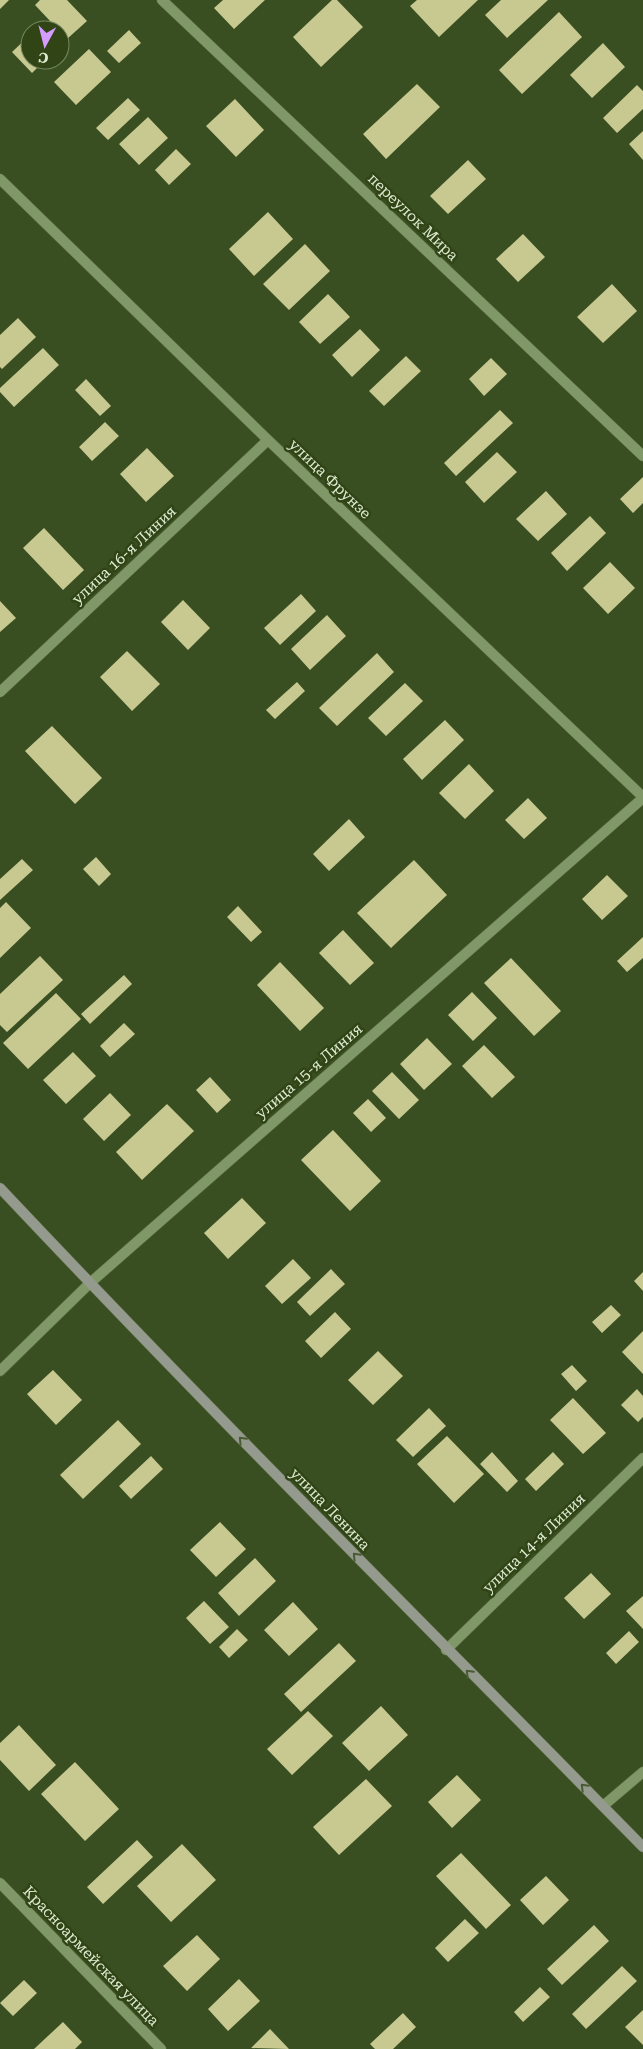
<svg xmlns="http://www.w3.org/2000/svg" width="643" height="2049" viewBox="0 0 643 2049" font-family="'Roboto Serif',serif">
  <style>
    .building { fill: #c7c991 }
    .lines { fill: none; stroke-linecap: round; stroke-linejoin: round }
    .street-casing { stroke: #5a6b42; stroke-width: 11 }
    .secondary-casing { stroke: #5a6b42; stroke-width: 11 }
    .street { stroke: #809867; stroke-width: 10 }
    .secondary { stroke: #959a8e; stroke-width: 10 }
    .oneway { stroke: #495a34 }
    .labels { text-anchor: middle; stroke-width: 5; stroke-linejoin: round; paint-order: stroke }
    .street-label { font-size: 15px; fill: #deecd2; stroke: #304416 }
  </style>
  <rect width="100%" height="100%" fill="#3a4f21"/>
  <path class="building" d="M0,0H9L0,9Z
    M40,0H67L87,21L67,39L35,5Z
    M223,0H265L234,29L214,8Z
    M332,0H337L363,27L321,67L293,37Z
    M417,0H478L439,37L410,6Z
    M501,0H548L507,38L485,15Z
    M559,12L582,37L522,94L499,70Z
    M129,30L141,43L119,63L107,51Z
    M30,35V60H45L32,73L12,52Z
    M603,43L625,67L592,98L570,75Z
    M89,49L111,72L76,105L54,82Z
    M417,84L440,107L386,159L363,134Z
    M637,85L643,91V109L617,133L603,118Z
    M128,98L140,110L108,140L96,128Z
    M235,99L264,130L236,157L206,126Z
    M148,117L168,138L139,165L119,144Z
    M643,131V160L629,144Z
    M176,149L191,164L169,185L155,170Z
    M468,160L486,179L448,214L430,196Z
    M268,212L293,239L254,276L229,249Z
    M523,234L545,257L518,282L496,259Z
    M305,244L330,271L289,310L263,284Z
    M612,284L637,311L603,343L577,317Z
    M328,294L350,317L320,344L299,322Z
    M18,318L36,337L2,369L0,367V335Z
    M360,329L380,350L352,377L332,355Z
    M43,348L59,365L14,407L0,392V388Z
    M406,356L421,371L384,406L369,391Z
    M491,358L507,374L484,396L469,379Z
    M86,379L111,406L100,416L75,390Z
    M500,410L513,423L456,476L444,463Z
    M105,422L119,436L92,461L79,447Z
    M147,448L174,476L146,502L120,474Z
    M497,452L517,472L484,503L465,482Z
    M643,477V503L633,513L620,499Z
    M546,491L567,514L538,541L516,519Z
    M590,516L606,533L567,571L551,553Z
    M44,528L84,570L63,590L23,548Z
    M610,562L635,588L608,614L583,588Z
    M301,594L316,611L280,645L264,628Z
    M183,600L210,628L188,650L161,622Z
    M0,601L16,618L0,632Z
    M327,615L346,636L310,670L291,649Z
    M127,651L160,684L132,711L100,677Z
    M377,653L394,672L337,726L319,708Z
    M297,682L305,691L275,719L266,710Z
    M405,683L423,701L386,736L368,718Z
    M445,720L464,740L422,780L403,759Z
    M52,726L102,778L75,804L25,751Z
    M469,764L494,791L465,819L439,793Z
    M528,798L547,818L524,839L505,820Z
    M349,819L365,837L329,871L313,854Z
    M96,857L111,874L99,886L83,869Z
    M22,859L33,870L0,900V879Z
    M414,860L447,895L391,948L357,913Z
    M607,875L628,896L602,920L582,899Z
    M6,902L31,928L0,958V908Z
    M238,906L262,932L251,942L227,917Z
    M343,930L374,963L350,985L319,953Z
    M643,937V958L627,972L617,961Z
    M40,956L63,980L7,1032L0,1025V994Z
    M511,958L561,1011L534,1036L484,983Z
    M280,962L324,1008L300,1031L257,985Z
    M124,975L132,984L90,1024L81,1014Z
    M472,992L497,1018L473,1041L448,1015Z
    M56,993L81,1019L28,1069L3,1043Z
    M124,1023L135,1034L110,1057L100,1046Z
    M427,1038L452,1064L424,1090L400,1064Z
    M484,1045L515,1077L492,1098L462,1066Z
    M73,1052L96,1076L66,1104L43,1080Z
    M392,1072L419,1100L399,1119L372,1091Z
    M210,1077L231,1100L217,1113L196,1090Z
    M110,1093L131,1115L104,1141L83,1119Z
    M368,1099L386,1118L371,1132L353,1113Z
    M167,1104L194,1131L142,1180L116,1152Z
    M333,1130L381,1181L350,1211L301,1160Z
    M242,1198L266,1223L228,1259L204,1233Z
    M293,1259L311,1278L282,1304L265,1286Z
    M331,1269L345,1284L310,1316L297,1302Z
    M643,1272V1291L634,1281Z
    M611,1305L621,1315L602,1333L592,1322Z
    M335,1312L351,1329L321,1358L305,1341Z
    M643,1331V1374L622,1352Z
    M378,1351L403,1376L373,1405L348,1380Z
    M572,1365L587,1381L576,1391L561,1374Z
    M53,1370L82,1400L56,1425L27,1394Z
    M637,1389L643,1396V1417L638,1422L621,1405Z
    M573,1398L606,1433L583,1454L550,1420Z
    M429,1408L446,1426L413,1457L396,1440Z
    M118,1420L141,1444L83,1499L60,1475Z
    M447,1436L484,1474L454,1503L417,1464Z
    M492,1452L518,1481L507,1492L480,1464Z
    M553,1452L564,1464L536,1491L525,1479Z
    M151,1456L163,1469L131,1499L119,1486Z
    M220,1522L246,1549L216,1577L190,1550Z
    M255,1558L276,1581L239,1616L218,1593Z
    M591,1573L611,1594L584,1619L564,1598Z
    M643,1596V1629L626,1611Z
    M204,1601L229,1627L210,1644L186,1618Z
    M293,1602L318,1629L289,1656L264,1630Z
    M237,1629L248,1640L229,1658L219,1647Z
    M629,1631L639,1642L616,1664L606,1653Z
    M339,1643L356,1661L301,1712L284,1694Z
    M381,1706L408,1735L369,1771L342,1743Z
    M308,1711L333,1736L292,1775L267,1749Z
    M19,1725L56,1765L29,1791L0,1760V1743Z
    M75,1762L119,1809L85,1841L41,1794Z
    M457,1775L481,1800L452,1828L428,1802Z
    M366,1779L392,1806L339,1855L313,1827Z
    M137,1840L153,1857L103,1904L87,1887Z
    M182,1844L216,1880L171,1922L137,1886Z
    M461,1853L511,1905L486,1929L436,1876Z
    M546,1876L569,1900L543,1925L520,1900Z
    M465,1919L479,1933L448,1962L435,1948Z
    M594,1925L609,1941L562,1985L547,1969Z
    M197,1935L220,1959L187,1991L163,1966Z
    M622,1966L637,1981L586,2029L572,2014Z
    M239,1979L260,2001L228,2031L208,2009Z
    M24,1980L37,1993L13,2016L0,2003Z
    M540,1987L550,1997L523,2022L514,2012Z
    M643,2010V2045L625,2027Z
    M403,2013L416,2027L393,2049H375L370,2044Z
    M63,2022L82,2042L75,2049H34Z
    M270,2029L289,2049L251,2048Z"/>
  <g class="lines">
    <g class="street-casing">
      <path id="street" d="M162,0L643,456
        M0,179L268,440L643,797
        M0,692L268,440
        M0,1371L90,1283L643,798
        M446,1650L643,1458
        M603,1806L643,1772
        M0,1883L161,2049"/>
    </g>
    <g class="secondary-casing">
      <path id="secondary" d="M0,1188C210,1411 428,1628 643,1847"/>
    </g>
    <use href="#street" class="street"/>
    <use href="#secondary" class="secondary"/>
  </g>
  <defs><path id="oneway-chevron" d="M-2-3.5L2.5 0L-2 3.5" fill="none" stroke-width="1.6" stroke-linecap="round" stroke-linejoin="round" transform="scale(1.25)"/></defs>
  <g class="oneway">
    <use href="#oneway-chevron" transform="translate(242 1440) rotate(-134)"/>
    <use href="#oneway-chevron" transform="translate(356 1556) rotate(-134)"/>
    <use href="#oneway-chevron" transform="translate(469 1673) rotate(-135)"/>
    <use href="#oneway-chevron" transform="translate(584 1787) rotate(-135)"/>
  </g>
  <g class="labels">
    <g class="street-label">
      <text transform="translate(413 217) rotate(44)" y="5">переулок Мира</text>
      <text transform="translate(330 479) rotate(44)" y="5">улица Фрунзе</text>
      <text transform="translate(124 555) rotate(-43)" y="5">улица 16-я Линия</text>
      <text transform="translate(309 1071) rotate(-41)" y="5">улица 15-я Линия</text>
      <text transform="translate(330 1509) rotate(46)" y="5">улица Ленина</text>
      <text transform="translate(534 1543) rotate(-44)" y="5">улица 14-я Линия</text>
      <text transform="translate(91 1956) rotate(46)" y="5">Красноармейская улица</text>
    </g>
  </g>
  <g transform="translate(45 45) rotate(187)"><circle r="24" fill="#304416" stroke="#768761"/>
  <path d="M0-4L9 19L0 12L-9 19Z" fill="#d39cfd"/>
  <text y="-8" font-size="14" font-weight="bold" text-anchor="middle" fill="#deecd2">С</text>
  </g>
</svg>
